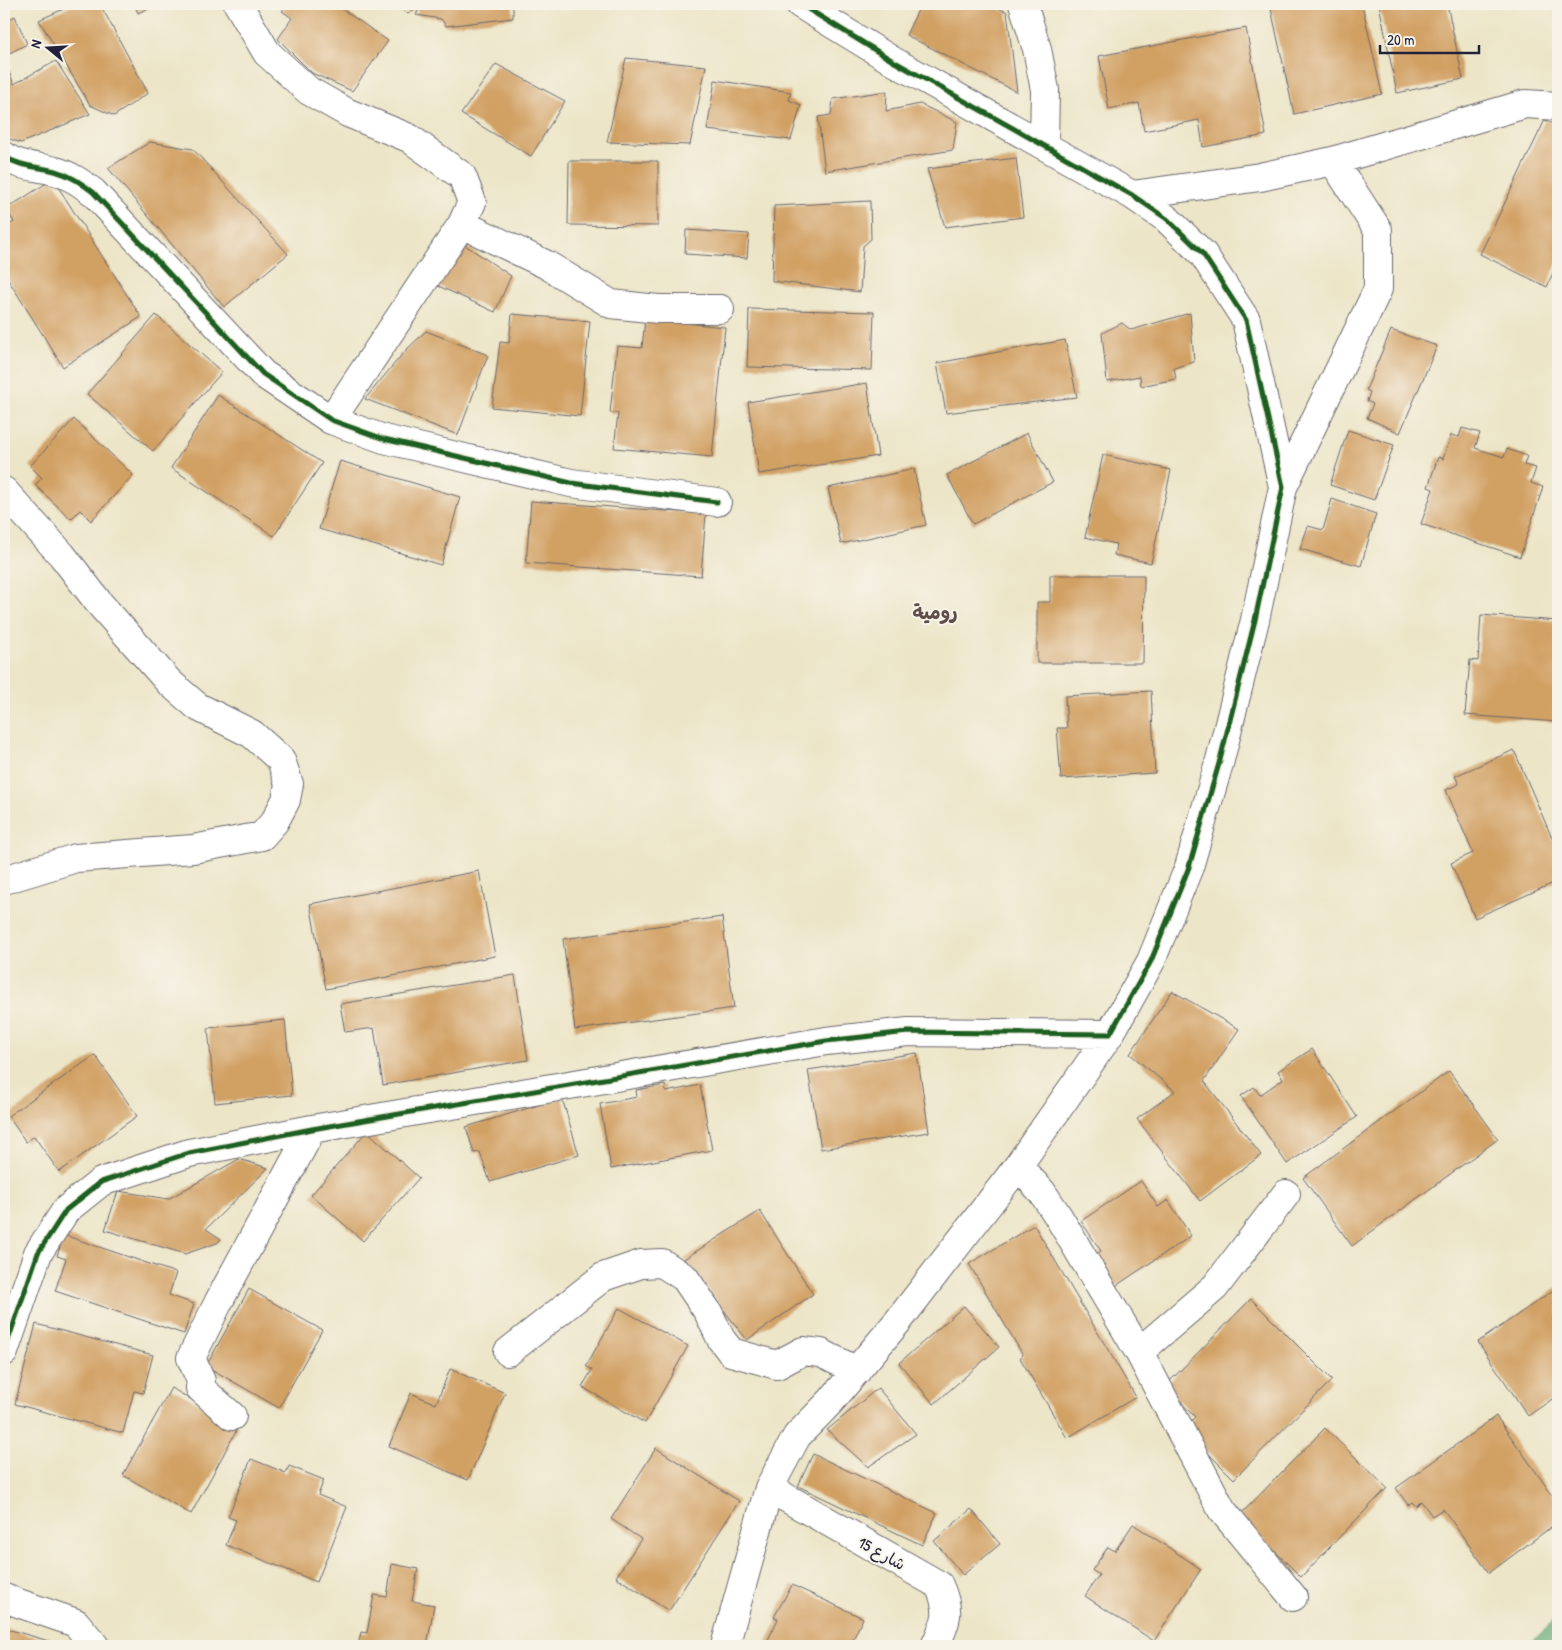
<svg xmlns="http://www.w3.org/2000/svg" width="1562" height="1650" viewBox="0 0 1562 1650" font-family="'Patrick Hand','Playpen Sans Arabic',sans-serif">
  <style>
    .forest { fill: #68ac72; stroke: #456756 }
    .building { fill: #d1a063 }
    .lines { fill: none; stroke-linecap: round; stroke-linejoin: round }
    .minor-casing { stroke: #69666c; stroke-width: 30 }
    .minor { stroke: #fff; stroke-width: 28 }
    .cycleway-casing { stroke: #f7f3e8; stroke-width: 8 }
    .cycleway { stroke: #1b5e20; stroke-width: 5 }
    .labels { text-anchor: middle; stroke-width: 4; stroke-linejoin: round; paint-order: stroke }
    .street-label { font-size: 16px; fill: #22223b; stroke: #f7f3e8 }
    .quarter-label { font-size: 19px; font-weight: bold; fill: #5f4e49; stroke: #f7f3e8 }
  </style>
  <rect width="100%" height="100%" fill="#f7f3e8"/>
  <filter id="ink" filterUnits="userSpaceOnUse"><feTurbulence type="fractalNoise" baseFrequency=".02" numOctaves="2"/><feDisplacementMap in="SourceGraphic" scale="10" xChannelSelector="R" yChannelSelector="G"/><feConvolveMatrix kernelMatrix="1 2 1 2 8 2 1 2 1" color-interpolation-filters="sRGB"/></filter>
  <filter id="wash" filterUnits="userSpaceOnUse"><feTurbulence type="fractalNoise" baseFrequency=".0096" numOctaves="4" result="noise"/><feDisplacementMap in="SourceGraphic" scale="20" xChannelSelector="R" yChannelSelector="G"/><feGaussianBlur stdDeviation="1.12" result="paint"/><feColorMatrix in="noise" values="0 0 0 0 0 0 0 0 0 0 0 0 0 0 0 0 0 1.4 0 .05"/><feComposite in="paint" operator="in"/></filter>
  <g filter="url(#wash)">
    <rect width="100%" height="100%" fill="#ece5c7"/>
    <path class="forest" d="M1558,1618V1646H1527Z"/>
    <g id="blocks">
      <path class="building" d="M75,4L101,6L148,93L114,116L90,105L39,20Z
        M134,4H158L138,13Z
        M288,4H335L388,41L352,91L312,73L278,39L292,18L282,11Z
        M401,4H513V18L446,26L441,19L416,15L418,11L415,9L408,14L402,9Z
        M921,4H989L1007,12L1017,92L906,35Z
        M1270,4H1362L1382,94L1294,114Z
        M1379,4H1447L1463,79L1397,93Z
        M15,16L27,44L4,56V22Z
        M1246,28L1266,135L1203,147L1199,120L1144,131L1139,103L1109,109L1099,56Z
        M626,58L706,66L690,145L607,142Z
        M4,60L14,84L56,61L90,114L21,143L4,137Z
        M496,64L565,101L531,156L461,114Z
        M715,80L791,92L789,100L801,105L791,140L707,130Z
        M887,91L886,111L920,104L957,122L953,150L825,171L818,117L831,115L833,99Z
        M1545,120L1558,126V261L1547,287L1480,254Z
        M150,142L193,149L288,254L224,307L108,168Z
        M1016,158L1023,217L945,227L927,169Z
        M569,161H658V226L568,225Z
        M53,179L141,317L63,367L4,273V228L14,222L6,209Z
        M870,201L871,239L863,246L860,292L772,281L774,206Z
        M686,230L749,234L747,258L685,254Z
        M462,243L511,276L495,312L434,284Z
        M749,309L874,312L872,370L747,367Z
        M1190,313L1194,362L1174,368L1176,379L1141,386L1140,376L1107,382L1102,333L1122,323L1131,330Z
        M512,314L590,321L580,416L492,407L500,342L509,343Z
        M156,315L222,372L153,451L87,394Z
        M645,319L725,327L712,457L614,448L618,413H610L617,346L642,348Z
        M1391,330L1437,346L1400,433L1367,418L1373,404L1367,401L1370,392L1366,390Z
        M426,331L488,355L458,435L365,399L405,351Z
        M1065,340L1077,397L946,413L937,363Z
        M867,383L878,456L759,474L748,402Z
        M218,395L322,463L274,536L171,468Z
        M74,419L133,475L91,521L80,510L71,519L35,485L42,478L30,466Z
        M1462,428L1480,433L1475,448L1504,457L1507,449L1527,456L1524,465L1536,468L1531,483L1543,487L1520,557L1421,524L1433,489L1428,487L1438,457L1443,459L1451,435L1459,437Z
        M1348,430L1394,445L1374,500L1330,485Z
        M1027,433L1053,482L973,524L947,475Z
        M1103,455L1171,470L1151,563L1114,555L1116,544L1085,537Z
        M340,461L460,497L441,565L319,529Z
        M914,469L926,525L841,544L828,488Z
        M1332,499L1376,514L1361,566L1300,549L1308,526L1323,530Z
        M531,501L706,514L701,576L526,563Z
        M1050,575H1144L1143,663H1037V602H1050Z
        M1481,615L1558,621L1557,722L1465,715L1470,660L1478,661Z
        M1151,691L1155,773L1061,779L1057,728H1067L1065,696Z
        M1514,750L1558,852V881L1475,918L1451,863L1473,853L1446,790L1459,784L1455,776Z
        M479,871L495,956L326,989L310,904Z
        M722,917L734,1008L575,1030L563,939Z
        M515,975L528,1060L383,1085L374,1028L345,1032L340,1004Z
        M1172,991L1239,1029L1204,1081L1261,1155L1200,1201L1137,1119L1175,1091L1130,1054Z
        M285,1020L292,1095L215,1103L208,1028Z
        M1312,1049L1357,1117L1287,1164L1241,1096L1254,1087L1260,1095L1283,1079L1278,1071Z
        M917,1053L929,1132L821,1149L808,1070Z
        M95,1055L137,1116L59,1172L34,1136L26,1142L8,1116Z
        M1449,1071L1498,1139L1352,1246L1303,1178Z
        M665,1085L666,1092L700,1085L712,1150L611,1169L600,1104L637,1097L636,1090Z
        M562,1098L579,1155L490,1182L480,1152L474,1153L466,1127Z
        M367,1131L419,1178L363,1241L311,1195Z
        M239,1159L268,1168L206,1229L221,1239L217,1243L185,1254L105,1230L118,1191L168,1199Z
        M1141,1181L1158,1207L1168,1200L1191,1236L1114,1287L1093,1257L1101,1251L1081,1221Z
        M760,1211L813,1294L747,1340L684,1259Z
        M1034,1225L1136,1397L1067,1438L1020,1358L1023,1355L969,1264Z
        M64,1235L176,1273L169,1295L194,1304L184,1334L55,1291L66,1259L57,1256Z
        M1558,1287V1395L1528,1416L1478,1342Z
        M249,1289L322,1330L279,1408L206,1366Z
        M1251,1299L1332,1380L1234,1479L1184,1429L1195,1417L1165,1386Z
        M964,1306L999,1347L934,1404L899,1363Z
        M619,1308L688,1346L645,1423L582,1387L592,1370L586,1366Z
        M36,1324L153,1355L143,1393L134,1391L123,1433L15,1404Z
        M450,1369L505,1393L468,1480L389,1446L411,1393L436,1404Z
        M171,1388L239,1426L191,1514L123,1475Z
        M878,1388L916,1434L868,1467L827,1430Z
        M1496,1416L1558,1503V1522L1489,1573L1443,1509L1432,1516L1421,1501L1416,1506L1412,1502L1408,1505L1396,1488Z
        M1325,1428L1387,1488L1301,1577L1239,1516Z
        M656,1448L739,1501L669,1611L616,1577L641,1539L611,1519Z
        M813,1454L937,1513L922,1545L798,1486Z
        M251,1459L286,1473L289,1466L324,1480L318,1495L347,1507L317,1582L226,1545L236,1520L228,1517Z
        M971,1509L1000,1544L963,1575L934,1541Z
        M1133,1524L1201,1569L1154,1641L1085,1596L1099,1575L1092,1570L1108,1547L1115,1551Z
        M392,1564L418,1569L412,1601L434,1605L427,1646H358L361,1632L367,1633L374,1595L387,1597Z
        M792,1585L863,1618L850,1646H765L778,1619L774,1617Z
        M4,1628L66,1646H4Z"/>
    </g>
  </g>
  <g filter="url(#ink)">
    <use href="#blocks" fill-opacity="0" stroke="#69666c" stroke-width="1"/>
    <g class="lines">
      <g class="minor-casing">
        <path id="minor" d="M238,4L267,53L309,91L348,113L409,138L462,176L472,202L462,224L331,420
          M1023,4L1037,49L1045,90L1044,144
          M4,156C19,167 37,166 55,171C70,175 81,183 93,192L263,374L331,420L384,439L571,483L717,502
          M1333,161L1525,104L1558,106
          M1132,195L1260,177L1333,161L1378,230V289L1283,487
          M462,224L547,265L611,304L658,309H720
          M4,491L62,555L99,603L169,682L198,707L252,734L281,760L289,784L286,800L275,821L262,836L193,849L76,858L4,880
          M1018,1166L1042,1192L1058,1216L1139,1352L1222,1510L1293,1597
          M4,1352L38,1253L66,1210L101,1182L189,1153L312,1129L826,1041L908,1032L1110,1034L1151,961L1189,867L1220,760L1255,620L1283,487L1246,320L1203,254L1167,219L1132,195L893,61L800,4
          M508,1352L603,1277L641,1264L662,1263L685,1278L708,1312L721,1339L731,1352L777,1365L803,1351L821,1353L857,1371
          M1139,1352L1215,1287L1286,1194
          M232,1416L200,1388L201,1381L191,1358L219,1301L312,1129
          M769,1488L939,1585C951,1612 947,1620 935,1646
          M4,1598L76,1623L95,1646
          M725,1646L769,1488L797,1436L831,1401L899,1320L1018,1166L1110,1034"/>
      </g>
      <use href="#minor" class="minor"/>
      <g class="cycleway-casing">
        <path id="cycleway" d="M4,156C19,167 37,166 55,171C70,175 81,183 93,192L263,374L331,420L384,439L571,483L717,502
          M4,1352L38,1253L66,1210L101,1182L189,1153L312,1129L826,1041L908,1032L1110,1034L1151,961L1189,867L1220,760L1255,620L1283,487L1246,320L1203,254L1167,219L1132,195L893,61L800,4"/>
      </g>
      <use href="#cycleway" class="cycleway"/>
    </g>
  </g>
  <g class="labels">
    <g class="street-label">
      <text transform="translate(882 1553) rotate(29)" y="6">شارع 15</text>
    </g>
    <g class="quarter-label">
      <text x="935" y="619">رومية</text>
    </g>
  </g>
  <rect width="1562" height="1650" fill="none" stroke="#f7f3e8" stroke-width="20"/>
  <g transform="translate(48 48) rotate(288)" stroke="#f7f3e8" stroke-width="4" paint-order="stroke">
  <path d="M0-4L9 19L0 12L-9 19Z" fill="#22223b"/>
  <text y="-8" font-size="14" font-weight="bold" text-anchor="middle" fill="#22223b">N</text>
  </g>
  <path d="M1380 45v8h99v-8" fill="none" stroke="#22223b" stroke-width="2.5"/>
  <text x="1387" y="45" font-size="15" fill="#22223b" stroke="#f7f3e8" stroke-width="4" paint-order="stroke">20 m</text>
</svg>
